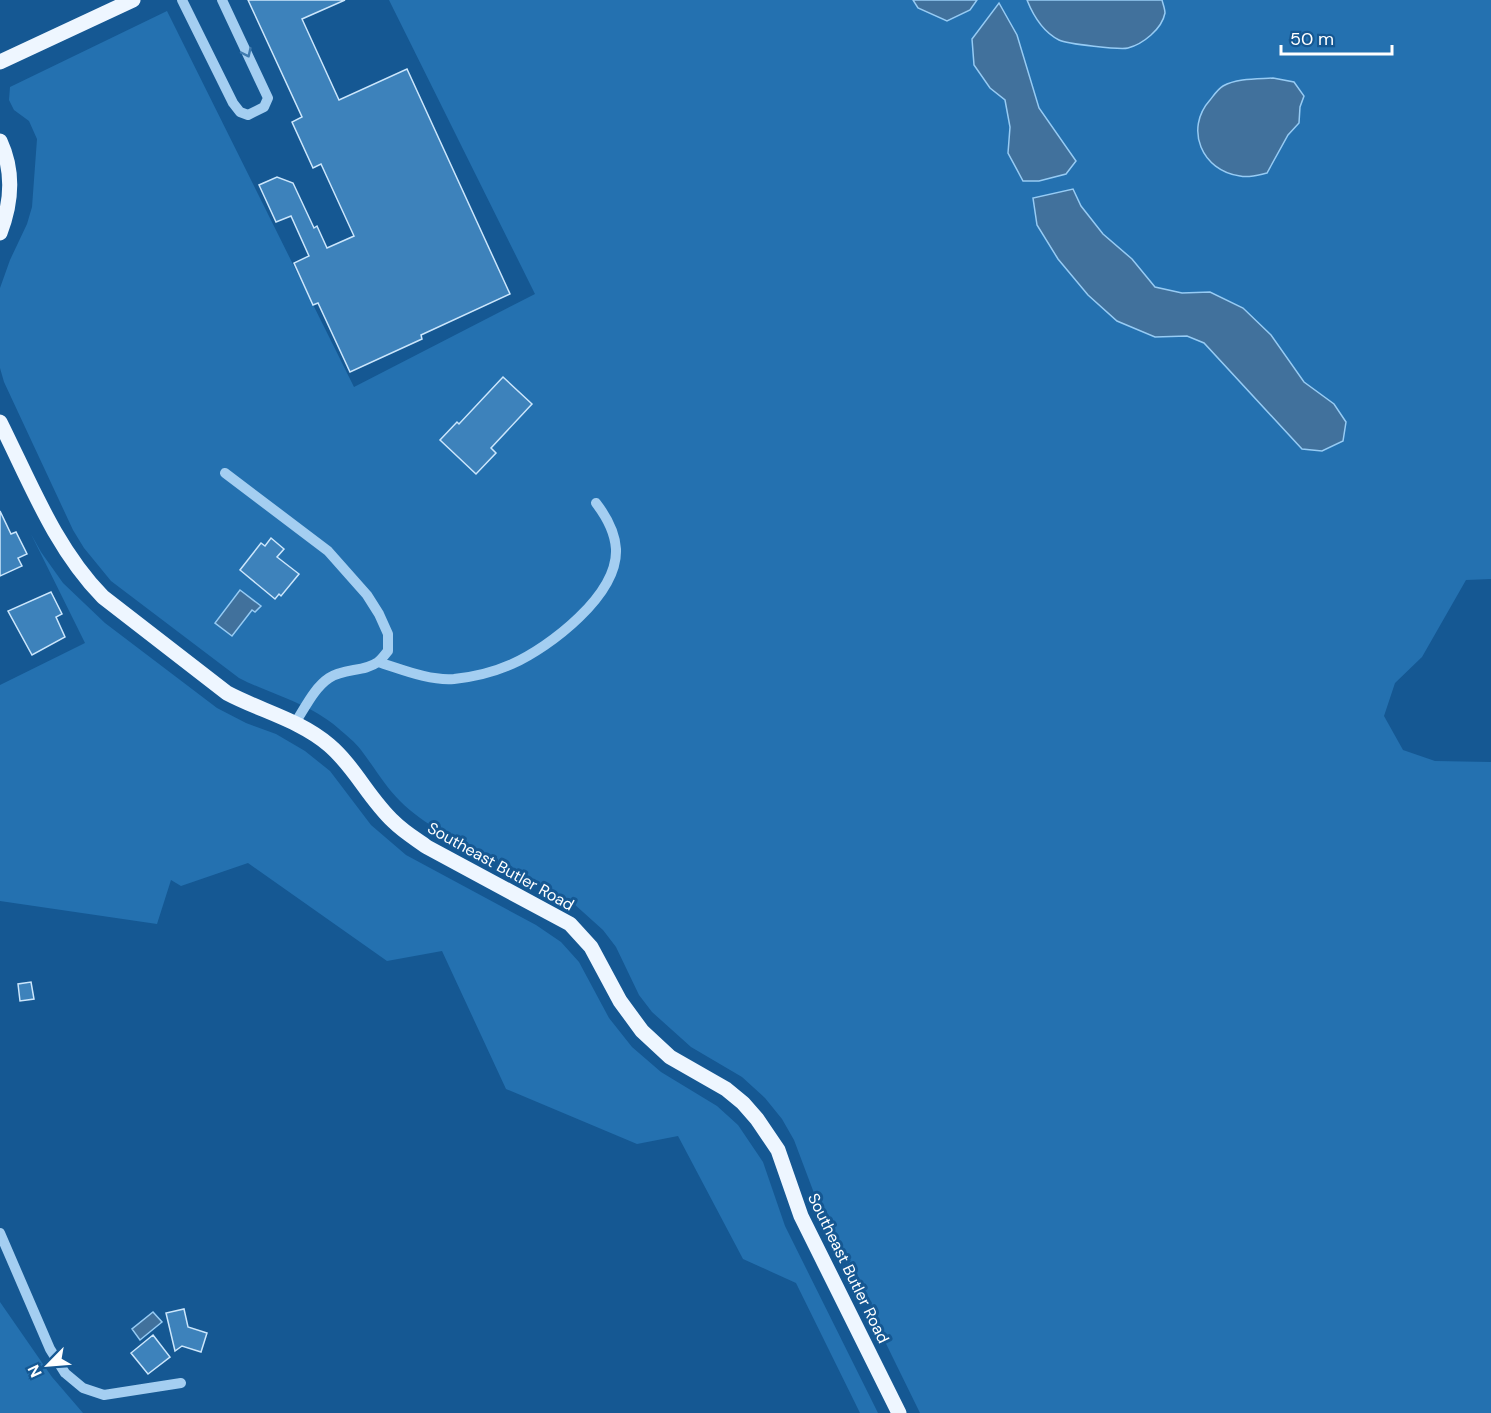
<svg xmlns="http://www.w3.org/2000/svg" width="1491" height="1413" viewBox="0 0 1491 1413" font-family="'DM Sans',sans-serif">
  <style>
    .green { fill: #2471b0 }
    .water { fill: #41719c; stroke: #96cbf4; stroke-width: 1.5 }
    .building { fill: #3d82bb; stroke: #cbe6fc; stroke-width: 1.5 }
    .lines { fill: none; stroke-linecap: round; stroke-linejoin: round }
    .minor { stroke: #a4cef1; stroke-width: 10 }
    .major { stroke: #eef6ff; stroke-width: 15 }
    .oneway { stroke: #407baf }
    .labels { text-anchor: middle; stroke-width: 6; stroke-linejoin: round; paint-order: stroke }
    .street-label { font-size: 16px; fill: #fff; stroke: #155893 }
  </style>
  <rect width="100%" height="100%" fill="#155893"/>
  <path class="green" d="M389,0H1491V579L1466,580L1422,657L1395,683L1384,716L1403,750L1435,761L1491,762V1413H920L820,1209L794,1140L782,1119L765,1098L742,1077L691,1047L652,1012L639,995L616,947L603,930L573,903L441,832C427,823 412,813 400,801C385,786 374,767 361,750C355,742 346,735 338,728C309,703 272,695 239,678L111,581L84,548L73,530L4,382L0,368V288L10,260L27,224L32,207L37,139L29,121L14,110L9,100L10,87L167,11L354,387L535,294Z
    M31,534L41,552L63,583L105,623L217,708L246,723L276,734L305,751L330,771L371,825L406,855L536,925L561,942L579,962L609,1018L632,1047L661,1072L717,1106L738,1125L763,1162L785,1226L878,1413H860L796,1283L743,1259L678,1136L637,1144L506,1089L442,951L387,961L248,863L181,886L171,880L157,924L0,901V685L85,643Z
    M0,1302L52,1377L83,1413H0Z"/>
  <path class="water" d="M913,0H977L970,10L947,21L918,8Z
    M1027,0H1162C1163,4 1165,9 1165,13C1162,29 1143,44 1128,48C1121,50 1067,44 1059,40C1043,32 1033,15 1027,0Z
    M999,3L1017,35L1039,108L1076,161L1066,174L1039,181H1023L1008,153L1010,127L1005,100L990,88L974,65L972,39Z
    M1273,78L1294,82L1304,96L1300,107L1299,123L1288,135L1267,173C1258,175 1250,178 1240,176C1202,171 1184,129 1210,100C1214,95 1218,89 1223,86C1237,78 1258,79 1273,78Z
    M1073,189L1081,206L1103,234L1132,259L1155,287L1182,293L1210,292L1243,308L1271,335L1304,382L1334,404L1346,422L1343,441L1322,451L1302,449L1204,343L1187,336L1155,337L1117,321L1088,295L1058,259L1037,225L1033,198Z
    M240,590L261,606L255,612L252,610L232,636L215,623Z
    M153,1312L162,1322L140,1340L132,1329Z"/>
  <path class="building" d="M248,0H345L302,19L339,100L407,69L510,294L421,335L422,339L350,372L318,303L313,305L294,263L309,256L291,216L276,222L259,185L277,177L293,183L314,228L317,226L327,248L354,236L321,164L313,168L292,122L302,117Z
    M503,377L532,404L491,448L496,453L476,474L440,440L457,422L459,424Z
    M0,511L11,534L16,532L27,554L18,558L22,566L0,576Z
    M271,538L284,549L277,557L299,574L281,596L279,594L275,599L240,570L261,543L265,546Z
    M51,592L62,614L56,617L65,637L32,655L8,611Z
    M31,982L34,999L20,1001L18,984Z
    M184,1309L188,1327L207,1333L201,1352L182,1346L175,1351L166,1313Z
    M153,1335L170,1357L148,1374L131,1353Z"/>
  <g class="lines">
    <path class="minor" d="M182,0L233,103L240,112L248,115L264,107L268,98L222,0
      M225,473L328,551L367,595L379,614L388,634V651C385,654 382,659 378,662C364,672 344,668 329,678C314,688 305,708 295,723
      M378,662C401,669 429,681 454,679C473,677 494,672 512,664C550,647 618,595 616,549C615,533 606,516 596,503
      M0,1233L50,1349L65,1373L83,1388L104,1395L181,1383"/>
    <path class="major" d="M0,62L133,0
      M0,141C14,171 12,202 0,233
      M0,422C30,482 55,548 103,597L227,693C261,711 300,720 329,745C355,767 369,799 394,822C404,832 416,839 427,847L570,924L591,947L620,1001L642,1031L670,1057L726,1089L743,1103L757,1119L778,1150L801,1216L899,1413"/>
  </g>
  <defs><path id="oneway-chevron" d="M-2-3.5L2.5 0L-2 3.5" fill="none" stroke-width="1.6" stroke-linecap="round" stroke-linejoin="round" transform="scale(1.5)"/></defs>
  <use class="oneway" href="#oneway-chevron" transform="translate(247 53) rotate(65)"/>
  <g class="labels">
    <g class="street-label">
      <text transform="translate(501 866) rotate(29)" y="6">Southeast Butler Road</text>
      <text transform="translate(849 1268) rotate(64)" y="6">Southeast Butler Road</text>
    </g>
  </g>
  <g transform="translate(48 1365) rotate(245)" stroke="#155893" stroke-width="4.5" paint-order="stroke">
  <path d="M0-4.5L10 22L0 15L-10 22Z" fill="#ffffff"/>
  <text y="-9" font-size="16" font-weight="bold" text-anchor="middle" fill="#ffffff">N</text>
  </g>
  <path d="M1281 45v9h111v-9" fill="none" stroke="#ffffff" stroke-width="3"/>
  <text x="1290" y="45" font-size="18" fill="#ffffff" stroke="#155893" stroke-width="4.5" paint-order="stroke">50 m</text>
</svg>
